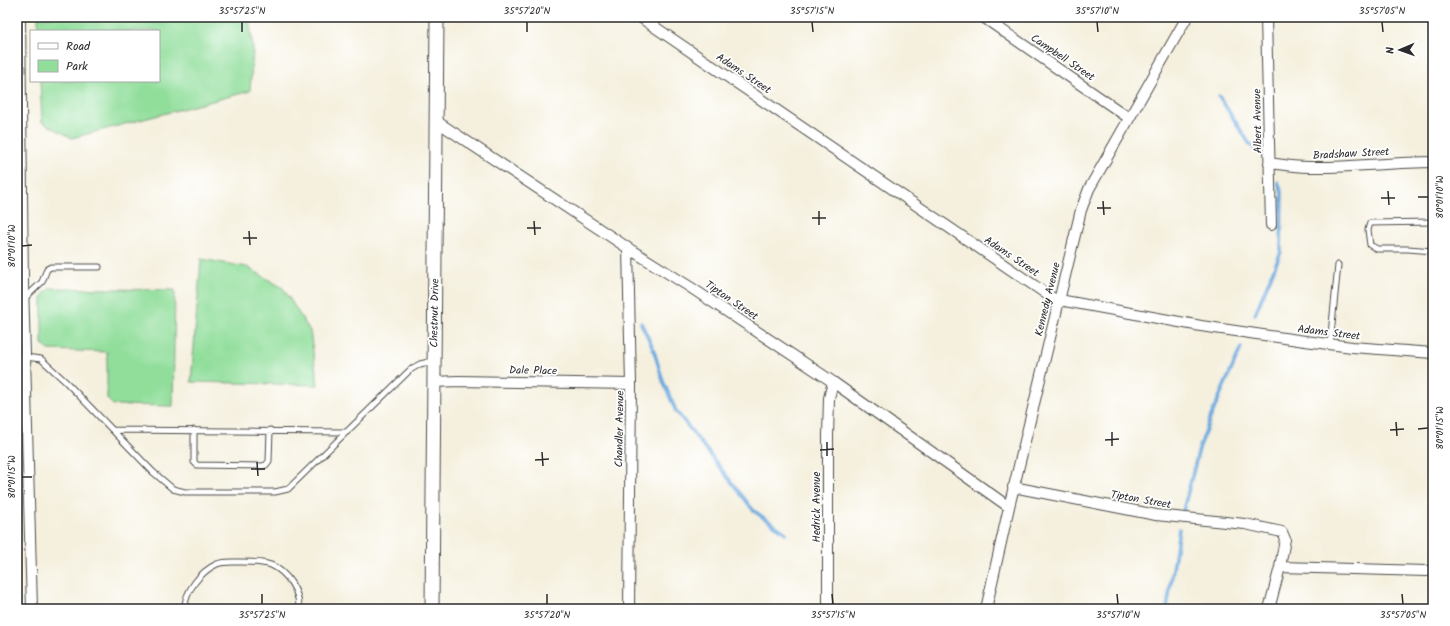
<svg xmlns="http://www.w3.org/2000/svg" width="1450" height="626" viewBox="0 0 1450 626" font-family="Kalam,sans-serif">
  <style>
    .green { fill: #91de9b; stroke: #5e8463 }
    .lines { fill: none; stroke-linecap: round; stroke-linejoin: round }
    .stream { stroke: #6daadf; stroke-width: 3.5 }
    .service-casing { stroke: #494946; stroke-width: 7 }
    .minor-casing { stroke: #494946; stroke-width: 12 }
    .tertiary-casing { stroke: #494946; stroke-width: 15 }
    .service { stroke: #fff; stroke-width: 5 }
    .minor { stroke: #fff; stroke-width: 10 }
    .tertiary { stroke: #fff; stroke-width: 13 }
    .ticks { fill: none; stroke: #2b2b2b; stroke-width: 1.5 }
    .labels { text-anchor: middle; stroke-width: 3.5; stroke-linejoin: round; paint-order: stroke }
    .street-label { font-size: 11px; fill: #2b2b2b; stroke: #fff }
    .neatline { fill: none; stroke: #2b2b2b; stroke-width: 1.5 }
    .ticks-label { font-size: 10px; text-anchor: middle; fill: #2b2b2b }
  </style>
  <rect width="100%" height="100%" fill="#fff"/>
  <filter id="ink" filterUnits="userSpaceOnUse"><feTurbulence type="fractalNoise" baseFrequency=".025" numOctaves="2"/><feDisplacementMap in="SourceGraphic" scale="8" xChannelSelector="R" yChannelSelector="G"/><feConvolveMatrix kernelMatrix="1 2 1 2 8 2 1 2 1" color-interpolation-filters="sRGB"/></filter>
  <filter id="wash" filterUnits="userSpaceOnUse"><feTurbulence type="fractalNoise" baseFrequency=".012" numOctaves="4" result="noise"/><feDisplacementMap in="SourceGraphic" scale="16" xChannelSelector="R" yChannelSelector="G"/><feGaussianBlur stdDeviation="0.9" result="paint"/><feColorMatrix in="noise" values="0 0 0 0 0 0 0 0 0 0 0 0 0 0 0 0 0 1.4 0 .05"/><feComposite in="paint" operator="in"/></filter>
  <g filter="url(#wash)">
    <rect width="100%" height="100%" fill="#f5f0de"/>
    <path class="green" d="M38,17H249L253,49L250,91L72,138L42,122L40,81H159V31H38Z
      M201,259L247,267L283,288L310,331L318,385L191,382Z
      M50,288L175,290L173,406L113,405L107,399V352L49,350L42,344V296Z"/>
    <g class="lines">
      <path class="stream" d="M1219,96L1249,143L1258,152
        M1255,314L1281,252L1282,192L1278,182
        M641,323L653,348L663,381L676,411L754,511L786,533
        M1183,511L1199,449L1211,416L1241,348
        M1167,609L1179,529"/>
    </g>
  </g>
  <g filter="url(#ink)">
    <g class="lines">
      <g class="service-casing">
        <path id="service" d="M1433,222L1370,223L1368,230L1370,245L1377,249H1408L1433,251
          M25,298L42,282L47,269L51,267H99
          M1330,344L1338,265
          M17,356L41,359L66,382L153,472L173,489L185,492H275L288,489L410,370L420,364L433,361
          M113,430L347,432
          M194,430V462L197,465L262,466L266,465L269,461L270,430
          M185,609C184,592 201,571 217,564C223,561 233,562 241,562C251,562 262,562 271,565C287,572 300,592 299,609"/>
      </g>
      <g class="minor-casing">
        <path id="minor" d="M20,17L23,283L32,609
          M640,17L1054,299L1201,326L1305,341L1352,347L1433,353
          M983,17L1129,118
          M1266,17L1271,225
          M436,121L628,248L690,287L833,382L1009,507
          M1269,163C1283,165 1296,167 1309,167C1351,168 1392,162 1433,162
          M628,248L631,384L629,609
          M434,382L458,381L631,384
          M1013,487L1156,515L1245,524L1282,532L1285,539L1280,567L1269,609
          M1280,567L1426,571L1433,570
          M828,609V436L829,398L833,382
          M986,609L1009,507L1081,210L1089,189L1187,17"/>
      </g>
      <g class="tertiary-casing">
        <path id="tertiary" d="M432,609L437,17"/>
      </g>
      <use href="#service" class="service"/>
      <use href="#minor" class="minor"/>
      <use href="#tertiary" class="tertiary"/>
    </g>
  </g>
  <path class="ticks" d="M242,22V32M527,22V32M812,22L813,32M1097,22L1098,32M1382,22L1383,32M1388,191L1389,205M1418,197H1428M1381,198H1395M1103,201L1104,215M1097,208H1111M819,211V225M812,218H826M534,221L535,235M527,228H541M249,231L250,245M243,238H257M22,246L32,245M1396,422L1397,436M1418,429L1428,428M1390,430L1404,429M1112,432V446M1105,440L1119,439M827,442V456M820,450L834,449M542,452L543,466M535,460L549,459M257,462L258,476M251,469H265M22,477H32M262,594V604M547,594V604M832,594L833,604M1117,594L1118,604M1402,594L1403,604"/>
  <g class="labels">
    <g class="street-label">
      <text transform="translate(1063 57) rotate(34)" y="4">Campbell Street</text>
      <text transform="translate(744 73) rotate(34)" y="4">Adams Street</text>
      <text transform="translate(1257 121) rotate(-91)" y="4">Albert Avenue</text>
      <text transform="translate(1351 153) rotate(-3)" y="4">Bradshaw Street</text>
      <text transform="translate(1012 256) rotate(34)" y="4">Adams Street</text>
      <text transform="translate(1047 299) rotate(-76)" y="4">Kennedy Avenue</text>
      <text transform="translate(732 300) rotate(34)" y="4">Tipton Street</text>
      <text transform="translate(434 313) rotate(-89)" y="4">Chestnut Drive</text>
      <text transform="translate(1329 332) rotate(7)" y="4">Adams Street</text>
      <text transform="translate(533 370) rotate(1)" y="4">Dale Place</text>
      <text transform="translate(619 429) rotate(-89)" y="4">Chandler Avenue</text>
      <text transform="translate(1141 499) rotate(10)" y="4">Tipton Street</text>
      <text transform="translate(816 507) rotate(-90)" y="4">Hedrick Avenue</text>
    </g>
  </g>
  <rect width="1450" height="626" fill="none" stroke="#fff" stroke-width="44"/>
  <rect x="30" y="30" width="130" height="52" fill="#ffffff" stroke="#aaaaaa"/>
  <rect x="38" y="43" width="20" height="6" fill="#ffffff" stroke="#aaaaaa"/>
  <text x="66" y="50" font-size="12" fill="#2b2b2b">Road</text>
  <rect x="38" y="60" width="20" height="12" fill="#91de9b" stroke="#aaaaaa"/>
  <text x="66" y="70" font-size="12" fill="#2b2b2b">Park</text>
  <g transform="translate(1400 50) rotate(268)" stroke="#ffffff" stroke-width="3" paint-order="stroke">
  <path d="M0-3L7 15L0 10L-7 15Z" fill="#2b2b2b"/>
  <text y="-6" font-size="11" font-weight="bold" text-anchor="middle" fill="#2b2b2b">N</text>
  </g>
  <rect x="22" y="22" width="1406" height="582" class="neatline"/>
  <g class="ticks-label">
    <text x="242" y="14">35°57'25"N</text>
    <text x="527" y="14">35°57'20"N</text>
    <text x="812" y="14">35°57'15"N</text>
    <text x="1097" y="14">35°57'10"N</text>
    <text x="1382" y="14">35°57'05"N</text>
    <text transform="translate(1439 197) rotate(-90)" y="4">80°01'10"W</text>
    <text transform="translate(11 246) rotate(-90)" y="4">80°01'10"W</text>
    <text transform="translate(1439 428) rotate(-90)" y="4">80°01'15"W</text>
    <text transform="translate(11 477) rotate(-90)" y="4">80°01'15"W</text>
    <text x="262" y="618">35°57'25"N</text>
    <text x="547" y="618">35°57'20"N</text>
    <text x="833" y="618">35°57'15"N</text>
    <text x="1118" y="618">35°57'10"N</text>
    <text x="1403" y="618">35°57'05"N</text>
  </g>
</svg>
